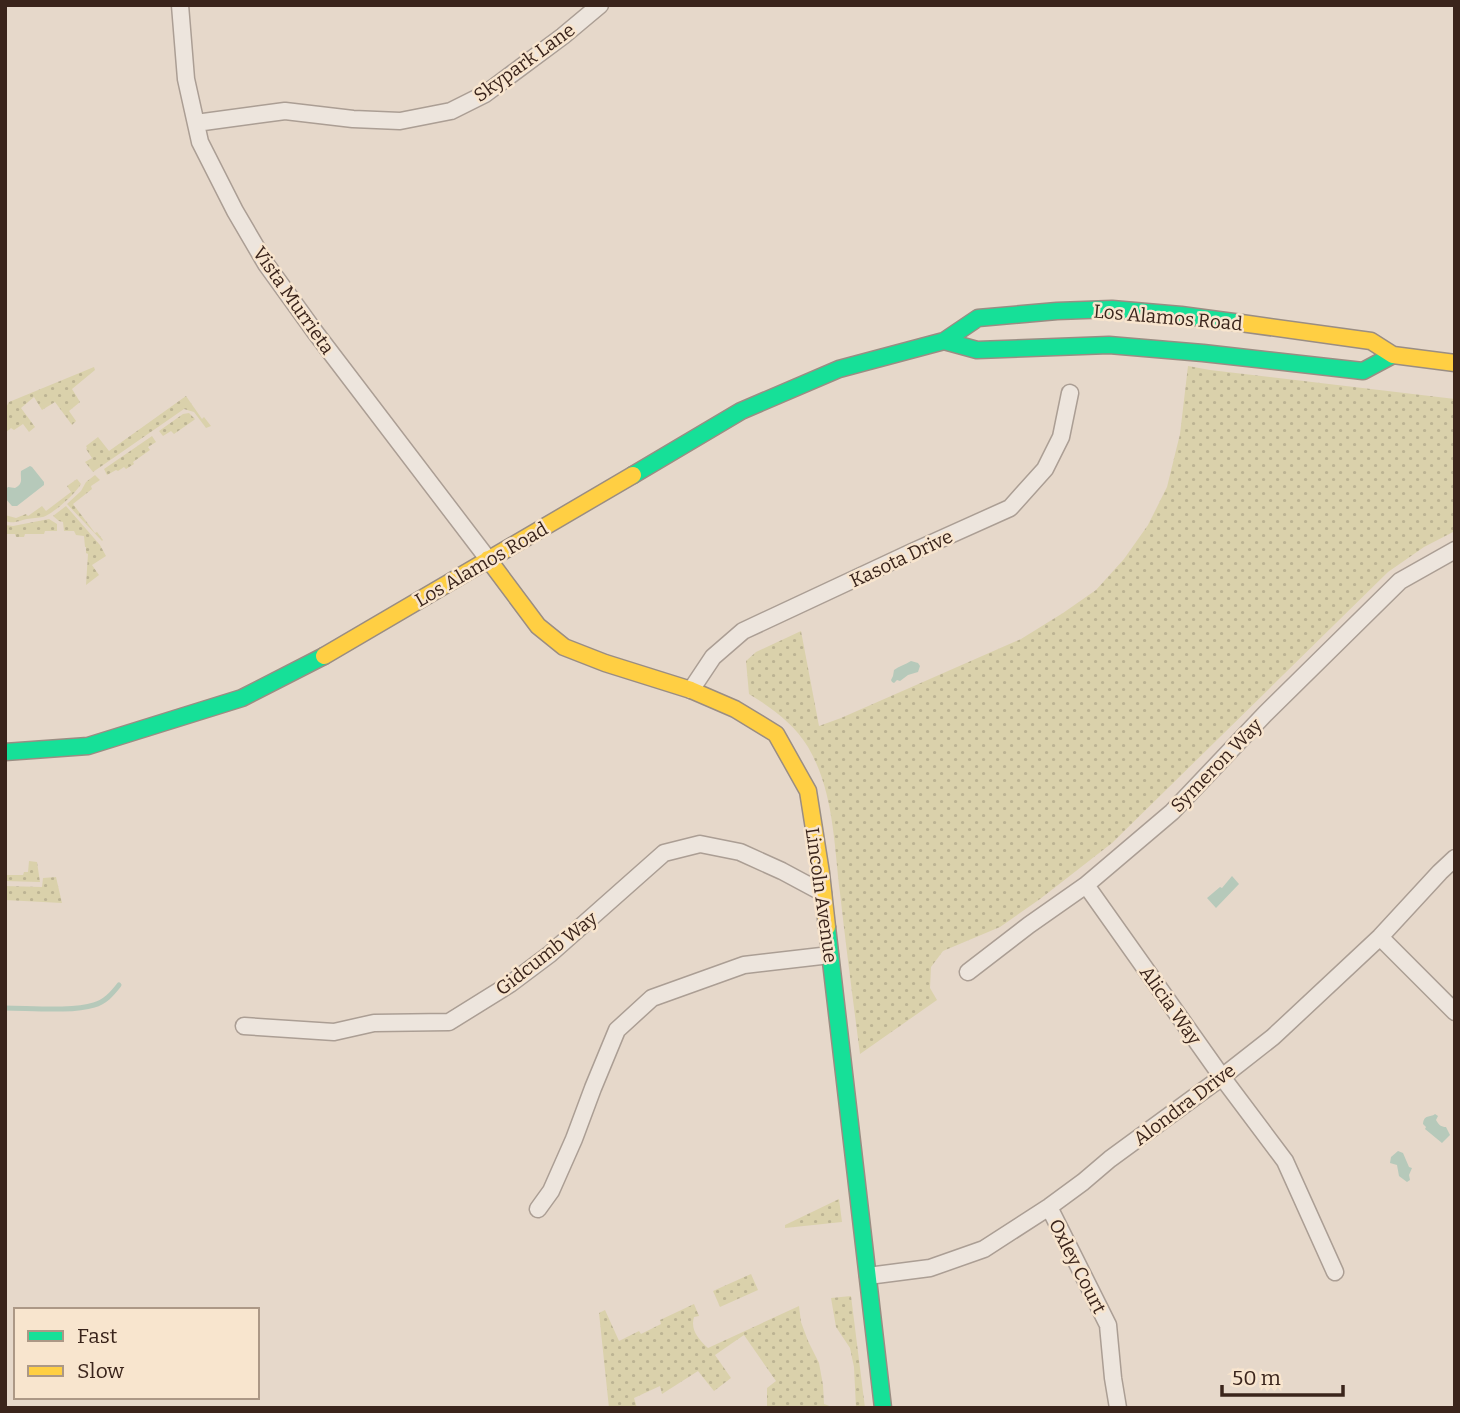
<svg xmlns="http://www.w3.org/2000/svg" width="1460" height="1413" viewBox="0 0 1460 1413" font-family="Bitter,serif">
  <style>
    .green { fill: url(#green-dots) }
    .water { fill: #b6c9ba }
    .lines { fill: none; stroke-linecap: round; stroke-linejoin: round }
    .stream { stroke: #b6c9ba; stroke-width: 5 }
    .street-casing { stroke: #ab9e94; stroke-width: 19 }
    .fast-casing { stroke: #9a8d83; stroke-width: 19 }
    .slow-casing { stroke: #9a8d83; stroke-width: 19 }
    .street { stroke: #ede5dd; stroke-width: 16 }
    .fast { stroke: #16e098; stroke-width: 16 }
    .slow { stroke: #ffcf43; stroke-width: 16 }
    .labels { text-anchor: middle; stroke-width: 5; stroke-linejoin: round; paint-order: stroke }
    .street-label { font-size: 19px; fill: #3a241b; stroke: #f8e5ce }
  </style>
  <defs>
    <pattern id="green-dots" width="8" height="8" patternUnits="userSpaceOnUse" patternTransform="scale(1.75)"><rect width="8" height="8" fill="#dad1ab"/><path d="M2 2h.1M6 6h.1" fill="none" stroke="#bcb393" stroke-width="1.8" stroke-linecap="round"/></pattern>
  </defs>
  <rect width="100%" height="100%" fill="#e6d8ca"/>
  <path class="green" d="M1188,366L1210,370L1455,399V531L1424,547L1388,572L1112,843L1040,899L1000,927L943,951L931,967L930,988L937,1000L860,1054C853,1000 846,947 840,893C834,845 834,791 808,747C794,724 772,708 749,694L746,661L756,652L801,631L819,726L841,718L1021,639L1063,613L1096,590L1124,559L1148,525L1167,487L1180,434Z
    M94,367L95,370L72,389L80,402L69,411L76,421L72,425L55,402L42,410L34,397L21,408L35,427L29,432L23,424L14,430L11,428L5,433V409L9,402Z
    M186,396L202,419L204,417L211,426L206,428L194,412L184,409L93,472L85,462L92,458L86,449L87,448L86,446L98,437L109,451Z
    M189,413L195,419L194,420L174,434L171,431L163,436L159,431L183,414Z
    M152,436L156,442L148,447L150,450L133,462L134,464L126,469L124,467L118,471L116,470L107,475L104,469Z
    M95,475L100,480L91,486L92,489L73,504L95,533L97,532L103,540L102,541L67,504L81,491L86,482Z
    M77,479L81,484C76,493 53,514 43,517C38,518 32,518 27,519C18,521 14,524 5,521V515L16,518L26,514L28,516L42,506L46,511L71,492L67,486Z
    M66,506L100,545L106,556L92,565L99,575L86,585L88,554L86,553V547H85L84,536L76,535L74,531H64L63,522L59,521L53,516Z
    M49,519L57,524V531H45L44,534H25L24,537H16L15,534H7V530L5,529V525L13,526Z
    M29,861L37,862L40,882L5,881V875H23L24,872H28Z
    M56,877L62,903L5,900V886L42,887L43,878Z
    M839,1199L842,1222L785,1228V1225Z
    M751,1274L758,1290L720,1307L713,1291Z
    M851,1296L865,1408H856L854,1367L850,1348L836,1327L831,1298Z
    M694,1304L699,1316L694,1317C690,1330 699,1340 708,1348L799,1306L801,1322L808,1341L819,1363L823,1385L824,1404L835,1408H767V1388L776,1381L744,1335L715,1355L731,1378L714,1391L698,1371L662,1394L660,1386L634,1398L637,1408H609L599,1313L605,1310L619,1341L639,1331L641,1334L661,1324L660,1320Z"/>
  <path class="water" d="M30,466L32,467L44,482V485L17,506H12L5,498V490L8,487L15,488C24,483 20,479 21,471Z
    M911,661L918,663L920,666L918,672L908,675L900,681L897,680L894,683L892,682L891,680L893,676L894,670C899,666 905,665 911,661Z
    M1232,876L1239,884L1216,908L1207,898L1220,887L1222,888Z
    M1435,1114L1438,1116L1436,1120C1439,1125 1441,1127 1446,1127L1450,1135L1442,1143L1425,1129L1426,1127L1423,1124C1424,1114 1430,1118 1435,1114Z
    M1398,1151L1403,1153L1409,1167L1412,1168L1409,1175L1410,1180L1407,1182L1399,1176L1397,1165L1390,1163L1391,1157Z"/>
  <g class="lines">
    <path class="stream" d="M5,1008C29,1008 72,1012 94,1005C105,1002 112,994 119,985"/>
    <g class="street-casing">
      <path id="street" d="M180,5L186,79L200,142L235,211L266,264L315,332L488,559
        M196,123L285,111L353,119L400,121L451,111L485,94L563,36L600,5
        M691,690L713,657L743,631L912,552L1010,508L1045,469L1061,437L1070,393
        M1086,885L1222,1077L1285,1161L1335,1272
        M1380,937L1455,1012
        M968,972L1029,925L1086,885L1172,812L1265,714L1400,581L1455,550
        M244,1026L334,1032L374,1023L449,1022L510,984L550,954L664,853L700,844L740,852L782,871L823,893
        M1049,1207L1108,1325L1113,1378L1118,1408
        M538,1209L551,1191L574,1139L593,1088L617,1030L652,998L744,965L830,955
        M868,1276L930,1268L984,1249L1049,1207L1083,1182L1110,1159L1222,1077L1273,1037L1380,937L1440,872L1455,858"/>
    </g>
    <g class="fast-casing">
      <path id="fast" d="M944,341L977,350L1109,345L1203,353L1363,371L1393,355
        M633,475L741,411L839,369L944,341L978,318L1057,311L1112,309L1181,315L1241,323
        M5,752L88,746L242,698L324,656
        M827,927L883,1408"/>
    </g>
    <g class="slow-casing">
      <path id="slow" d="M1241,323L1371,341L1393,355L1455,363
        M488,559L538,626L564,647L605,663L691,690L735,709L776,734L808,791L821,873L827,927
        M324,656L633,475"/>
    </g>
    <use href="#street" class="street"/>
    <use href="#fast" class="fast"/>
    <use href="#slow" class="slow"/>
  </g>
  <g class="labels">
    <g class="street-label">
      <text transform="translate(524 62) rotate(-36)" y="7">Skypark Lane</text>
      <text transform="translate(294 300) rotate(55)" y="7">Vista Murrieta</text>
      <text transform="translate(1168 317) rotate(5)" y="7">Los Alamos Road</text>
      <text transform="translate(901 558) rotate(-25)" y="7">Kasota Drive</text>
      <text transform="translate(481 564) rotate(-30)" y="7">Los Alamos Road</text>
      <text transform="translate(1216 765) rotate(-46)" y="7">Symeron Way</text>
      <text transform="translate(822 895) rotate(82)" y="7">Lincoln Avenue</text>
      <text transform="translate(546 953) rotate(-38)" y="7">Gidcumb Way</text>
      <text transform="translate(1171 1005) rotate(55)" y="7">Alicia Way</text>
      <text transform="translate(1184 1104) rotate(-37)" y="7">Alondra Drive</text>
      <text transform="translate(1078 1266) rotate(63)" y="7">Oxley Court</text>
    </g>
  </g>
  <rect width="1460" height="1413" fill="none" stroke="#3a241b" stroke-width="14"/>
  <rect x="14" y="1308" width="245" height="91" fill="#f8e5ce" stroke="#ac9886" stroke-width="2"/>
  <rect x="28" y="1331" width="35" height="10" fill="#16e098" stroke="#ac9886" stroke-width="2"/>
  <text x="77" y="1343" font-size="21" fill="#3a241b">Fast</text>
  <rect x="28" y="1366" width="35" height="10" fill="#ffcf43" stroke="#ac9886" stroke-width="2"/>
  <text x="77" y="1378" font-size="21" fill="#3a241b">Slow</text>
  <path d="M1222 1385v10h121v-10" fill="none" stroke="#3a241b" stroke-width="3.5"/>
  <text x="1232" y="1385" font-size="21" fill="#3a241b" stroke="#f8e5ce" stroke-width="5" paint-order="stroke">50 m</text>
</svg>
